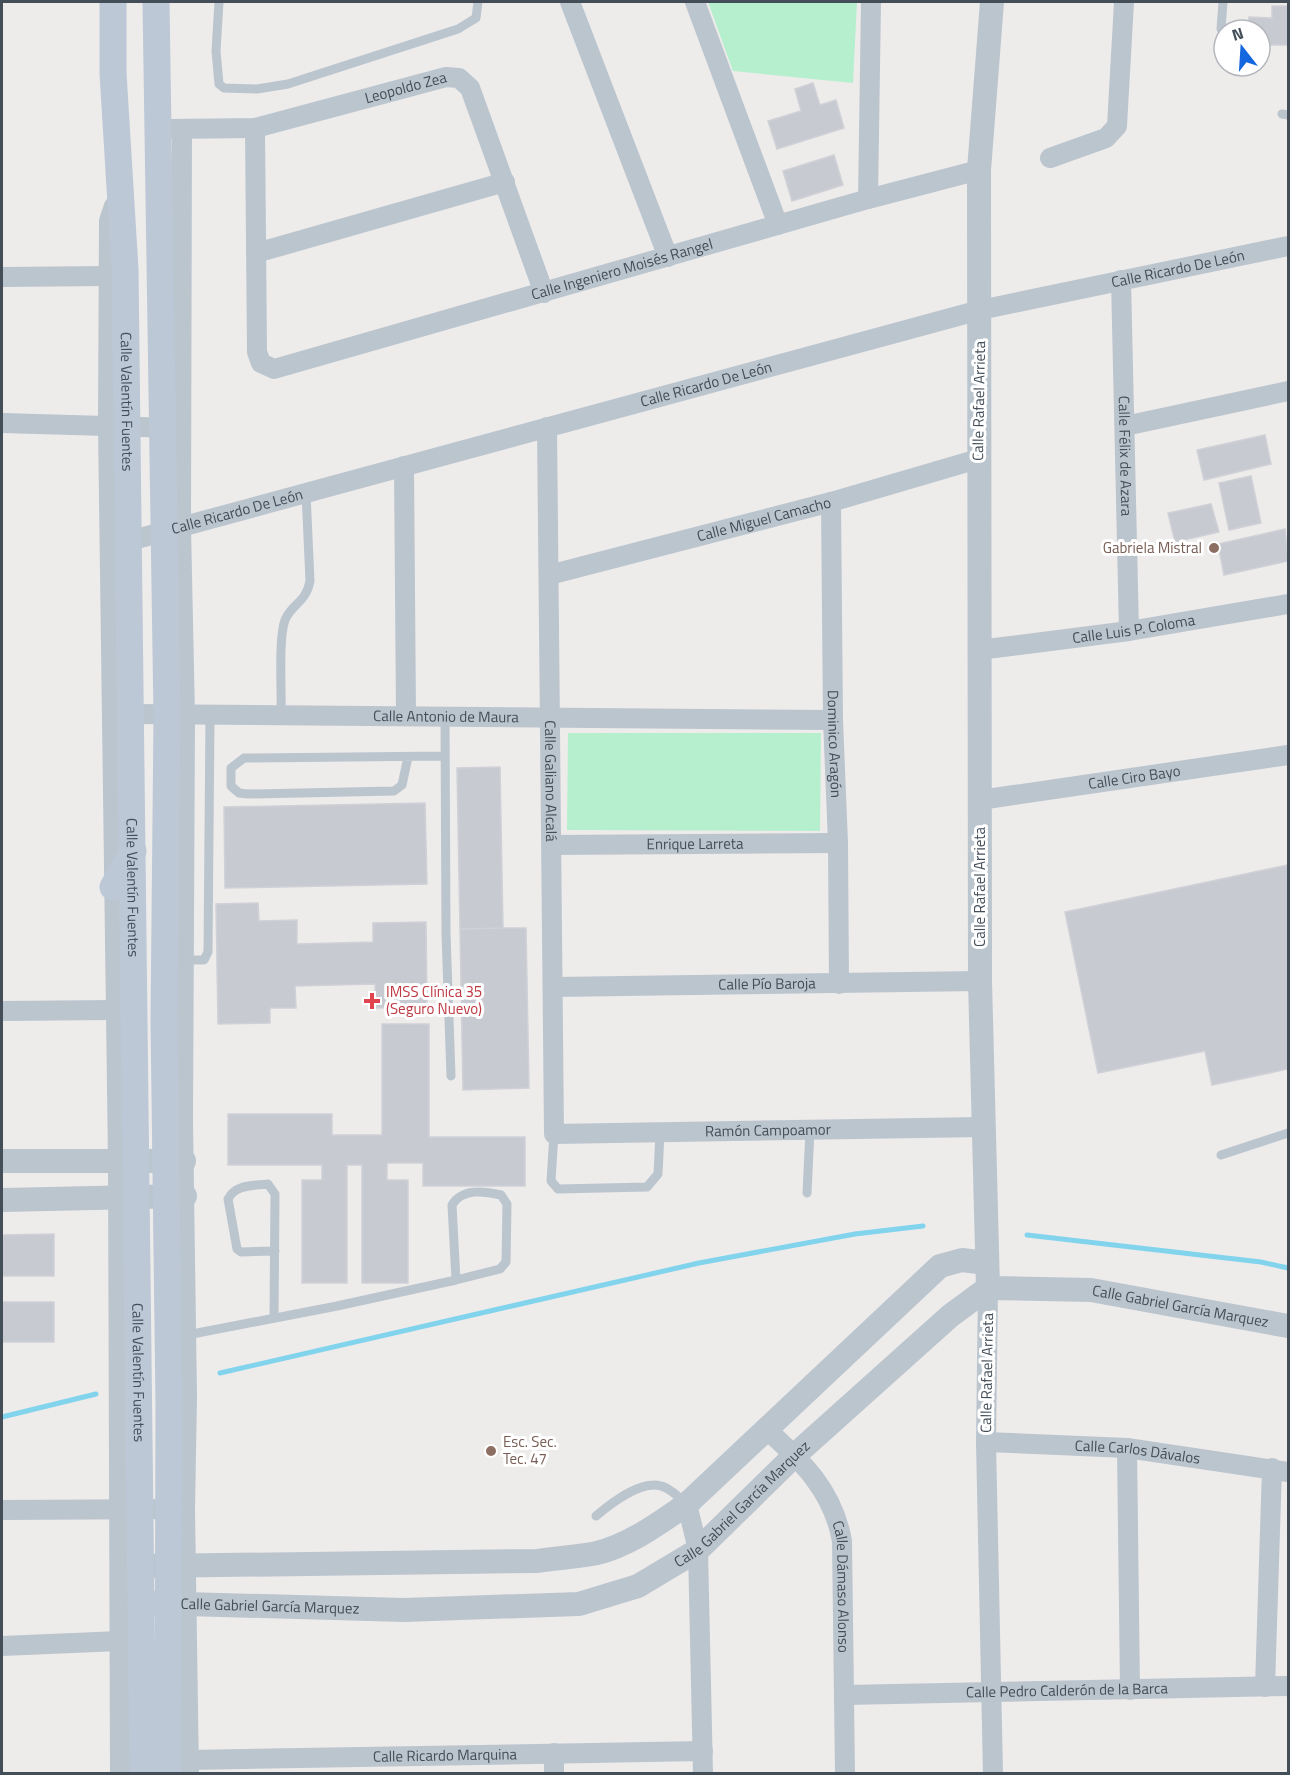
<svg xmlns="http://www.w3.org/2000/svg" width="1290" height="1775" viewBox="0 0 1290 1775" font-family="'Titillium Web',sans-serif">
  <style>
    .green { fill: #b6efce }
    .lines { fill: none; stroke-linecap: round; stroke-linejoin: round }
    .stream { stroke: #82d4ed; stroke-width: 5 }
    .building { fill: #c7cad0; stroke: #cfd1d7; stroke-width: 1.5 }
    .service { stroke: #bbc5ce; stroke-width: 9 }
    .minor { stroke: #bbc5ce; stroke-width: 20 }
    .tertiary { stroke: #bbc5ce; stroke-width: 24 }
    .secondary { stroke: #bcc8d5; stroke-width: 27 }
    .education-dot { fill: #8d6e63; stroke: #fff; stroke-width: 2 }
    .health-dot { fill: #e0444e; stroke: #fff; stroke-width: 2 }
    .labels { text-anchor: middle; stroke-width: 6; stroke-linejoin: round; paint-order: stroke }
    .street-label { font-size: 15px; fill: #434e59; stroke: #fff }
    .education-label { font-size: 15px; fill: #785e54; stroke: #fff; text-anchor: end }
    .health-label { font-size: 15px; fill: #be3a42; stroke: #fff; text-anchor: start }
  </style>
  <rect width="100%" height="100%" fill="#eeebeb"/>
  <path class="green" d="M708,2H857L853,83L733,71Z
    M568,733H821L820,831L567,830Z"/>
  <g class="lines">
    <path class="stream" d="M1027,1235L1261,1262L1288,1268
      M220,1373L699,1263L855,1234L923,1226
      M2,1417L96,1394"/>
  </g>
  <path class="building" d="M1272,6H1288V45H1260V30H1248L1249,17L1272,18Z
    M813,83L820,105L836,100L844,128L777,149L768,121L801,111L795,89Z
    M834,155L843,185L792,201L783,171Z
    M1265,435L1271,464L1204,480L1197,450Z
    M1251,476L1261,523L1229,530L1219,483Z
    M1211,504L1219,532L1175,542L1168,513Z
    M1285,529L1288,561L1224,575L1218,544Z
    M500,767L503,928L460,929L457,768Z
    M425,803L427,884L225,888L224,807Z
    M1288,865V1069L1212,1085L1205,1051L1098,1073L1065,912Z
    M258,903L259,921L297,920V944L373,942V923L426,922L427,1007L376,1008L375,984L295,986L296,1008H270V1023L218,1024L216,904Z
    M503,928H526L529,1088L463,1090L460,929Z
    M382,1024H429V1137H525V1186H423V1163H387V1180H408V1283H362V1165H347V1283H302V1180H322V1165H228V1114H332V1135H382Z
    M54,1234V1276H2V1235Z
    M2,1302H54V1342H2Z"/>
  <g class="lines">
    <path class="service" d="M219,2L216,51L219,84L224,88L257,89L288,84L458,29L476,18L478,2
      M1221,29L1223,2
      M1282,114L1288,115
      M281,715C282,692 278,639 285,620C292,603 306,603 310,581L306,493
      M445,715L446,934L451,1076
      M408,757L402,785L394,791L248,794L239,793L231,786V768L244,758L445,756
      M182,960H204L208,952L210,716
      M554,1134L551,1181L558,1189L647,1187L658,1174L660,1133
      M1221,1155L1288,1133
      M807,1193L810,1130
      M274,1318L275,1194L268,1184C252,1186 236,1184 228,1199L237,1249L241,1252L275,1251
      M187,1335L337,1306L456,1280L500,1269L506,1262L507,1204L501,1195C484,1191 462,1188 452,1205L456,1280
      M596,1516C610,1504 641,1480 661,1486C670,1488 678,1497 685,1502"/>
    <g class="minor">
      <path d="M570,2L668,257"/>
      <path d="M695,2L778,225"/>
      <path id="s1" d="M255,128L257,352L261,363L274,369L868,199L979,170"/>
      <path id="s2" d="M169,129L255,128L446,77L459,78L470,88L544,293"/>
      <path d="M182,131L181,527L185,716L183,1120L187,1397L185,1509L189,1774"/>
      <path d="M1050,158L1106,138L1117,126L1124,2"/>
      <path d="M868,199L871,2"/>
      <path d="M114,206L109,221L108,425L118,1161L120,1774"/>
      <path d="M256,253L505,182"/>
      <path d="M2,277L108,276"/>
      <path id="s3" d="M1121,280L1129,631"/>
      <path d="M2,423L176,428"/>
      <path d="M1125,426L1288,391"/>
      <path id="s4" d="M547,427L554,1134L983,1127"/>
      <path d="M404,466L406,715"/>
      <path id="s5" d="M831,502L833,720L838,843L839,984"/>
      <path id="s6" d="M129,541L980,310L1288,246"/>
      <path id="s7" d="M549,575L831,502L978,459"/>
      <path id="s8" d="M979,650L1129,631L1288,604"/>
      <path id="s9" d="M131,714L833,720"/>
      <path id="s10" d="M980,800L1288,755"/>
      <path id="s11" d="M553,845L838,843"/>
      <path id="s12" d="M554,987L980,981"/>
      <path d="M2,1011L114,1010"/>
      <path d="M988,1288L986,1442L993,1774"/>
      <path id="s13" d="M766,1429C803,1462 833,1491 842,1541L845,1774"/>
      <path id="s14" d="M986,1442L1127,1448L1288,1472"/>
      <path d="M1127,1448L1130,1690"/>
      <path d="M687,1504L698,1550L703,1774"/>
      <path d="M2,1510L182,1509"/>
      <path d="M2,1646L120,1641"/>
      <path d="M1265,1687L1272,1468"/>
      <path id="s15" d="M845,1695L1288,1686"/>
      <path d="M554,1753V1774"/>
      <path id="s16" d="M189,1760L703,1751"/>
    </g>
    <g class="tertiary">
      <path d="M2,1161H184"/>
      <path d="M2,1200L185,1196"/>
      <path d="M988,1288L980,981L979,170L992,2"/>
      <path d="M149,1566L537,1561C556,1558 578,1557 597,1553C630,1545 659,1523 687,1504L940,1266L962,1260L986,1263"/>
      <path id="s17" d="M150,1603L404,1610L579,1604L638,1586L698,1550L795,1455L950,1316L988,1288L1091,1290L1288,1326"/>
    </g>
    <g class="secondary">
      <path id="s18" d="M113,2V73L125,269L143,1774"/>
      <path d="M156,2L167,716L164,1021L169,1403L168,1774"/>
      <path d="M113,887L133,851"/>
    </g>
  </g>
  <g class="education-dot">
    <circle cx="1214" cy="548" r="6"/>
    <circle cx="491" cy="1451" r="6"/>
  </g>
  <path class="health-dot" d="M369 992h6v6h6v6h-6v6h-6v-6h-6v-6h6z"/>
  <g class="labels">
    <g class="street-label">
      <text dy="5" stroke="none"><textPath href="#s2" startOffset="242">Leopoldo Zea</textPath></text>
      <text dy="5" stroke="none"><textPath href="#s6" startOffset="1084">Calle Ricardo De León</textPath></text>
      <text dy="5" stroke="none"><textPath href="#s1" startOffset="612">Calle Ingeniero Moisés Rangel</textPath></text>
      <text dy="5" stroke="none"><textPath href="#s6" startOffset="598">Calle Ricardo De León</textPath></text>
      <text dy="5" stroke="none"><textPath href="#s18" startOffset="400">Calle Valentín Fuentes</textPath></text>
      <text transform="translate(979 401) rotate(-89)" y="5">Calle Rafael Arrieta</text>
      <text dy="5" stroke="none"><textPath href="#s3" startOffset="176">Calle Félix de Azara</textPath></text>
      <text dy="5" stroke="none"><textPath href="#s6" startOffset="112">Calle Ricardo De León</textPath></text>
      <text dy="5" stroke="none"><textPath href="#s7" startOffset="222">Calle Miguel Camacho</textPath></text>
      <text dy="5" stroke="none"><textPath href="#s8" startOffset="156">Calle Luis P. Coloma</textPath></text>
      <text dy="5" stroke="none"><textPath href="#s9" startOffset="315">Calle Antonio de Maura</textPath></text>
      <text dy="5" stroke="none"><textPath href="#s5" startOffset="242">Dominico Aragón</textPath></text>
      <text dy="5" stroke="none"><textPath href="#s10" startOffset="156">Calle Ciro Bayo</textPath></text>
      <text dy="5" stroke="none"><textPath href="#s4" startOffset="354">Calle Galiano Alcalá</textPath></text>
      <text dy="5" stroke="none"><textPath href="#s11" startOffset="142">Enrique Larreta</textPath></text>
      <text dy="5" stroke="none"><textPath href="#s18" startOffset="886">Calle Valentín Fuentes</textPath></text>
      <text transform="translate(980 887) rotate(-90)" y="5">Calle Rafael Arrieta</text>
      <text dy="5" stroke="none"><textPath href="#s12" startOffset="213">Calle Pío Baroja</textPath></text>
      <text dy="5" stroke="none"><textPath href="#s4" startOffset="921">Ramón Campoamor</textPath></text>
      <text dy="5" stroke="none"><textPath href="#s17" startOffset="1146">Calle Gabriel García Marquez</textPath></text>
      <text dy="5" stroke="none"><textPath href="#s18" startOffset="1371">Calle Valentín Fuentes</textPath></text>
      <text transform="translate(987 1373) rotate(-89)" y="5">Calle Rafael Arrieta</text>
      <text dy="5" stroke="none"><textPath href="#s14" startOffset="152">Calle Carlos Dávalos</textPath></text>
      <text dy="5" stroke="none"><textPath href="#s17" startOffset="624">Calle Gabriel García Marquez</textPath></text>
      <text dy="5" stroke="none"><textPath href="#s13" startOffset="184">Calle Dámaso Alonso</textPath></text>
      <text dy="5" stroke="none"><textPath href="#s17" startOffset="120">Calle Gabriel García Marquez</textPath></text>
      <text dy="5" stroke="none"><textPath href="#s15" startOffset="222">Calle Pedro Calderón de la Barca</textPath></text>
      <text dy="5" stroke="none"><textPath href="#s16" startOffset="256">Calle Ricardo Marquina</textPath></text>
    </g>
    <g class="education-label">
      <text x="1202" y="553">Gabriela Mistral</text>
      <text x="503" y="1447" text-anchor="start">Esc. Sec.<tspan x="503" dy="17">Tec. 47</tspan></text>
    </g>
    <g class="health-label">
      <text x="386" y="997">IMSS Clínica 35<tspan x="386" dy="17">(Seguro Nuevo)</tspan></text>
    </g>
  </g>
  <rect width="1290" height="1775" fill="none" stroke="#434e59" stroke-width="6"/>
  <g transform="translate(1242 48) rotate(343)"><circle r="28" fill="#ffffff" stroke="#b4b8bd" stroke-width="1.5"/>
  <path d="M0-4.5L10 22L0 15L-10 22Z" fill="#1467df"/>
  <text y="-9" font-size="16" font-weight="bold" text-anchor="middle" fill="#434e59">N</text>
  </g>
</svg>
